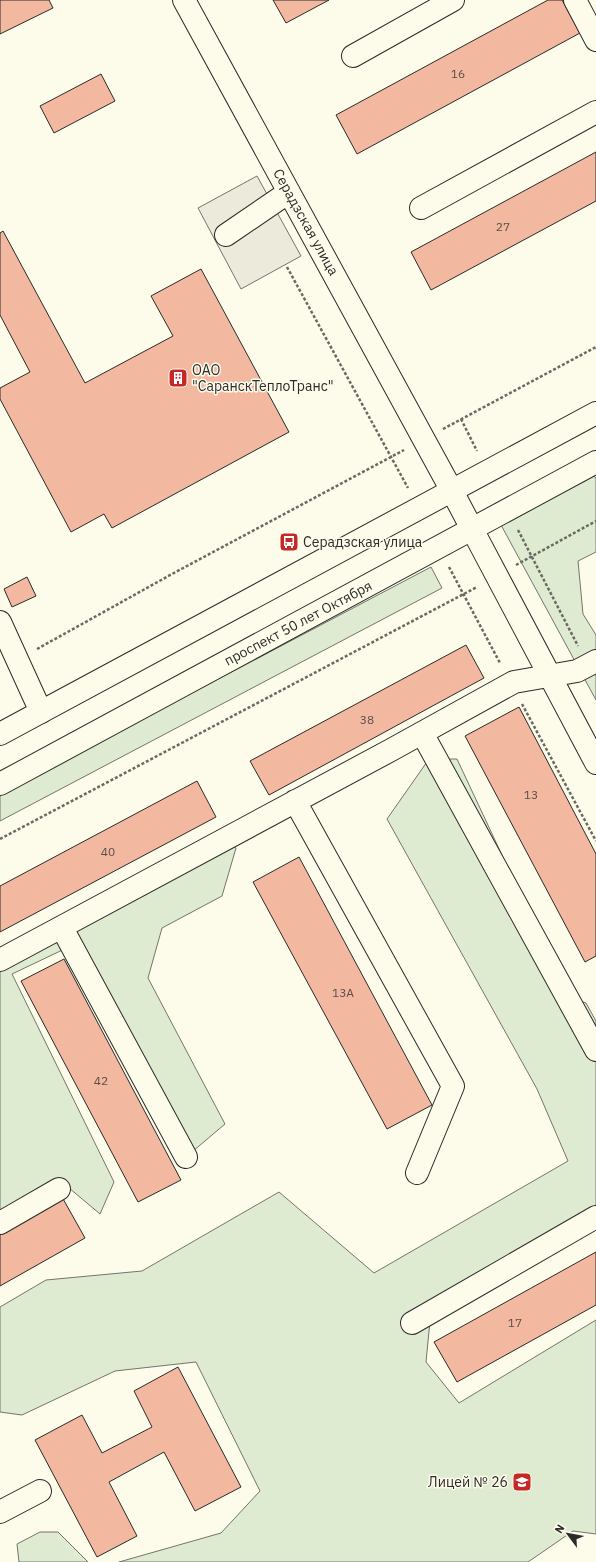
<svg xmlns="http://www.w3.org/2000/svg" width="596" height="1562" viewBox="0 0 596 1562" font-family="'IBM Plex Sans',sans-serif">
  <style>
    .green { fill: #deebd1; stroke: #74746e }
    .parking { fill: #eceadb; stroke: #74746e }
    .building { fill: #f2b8a0; stroke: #2b2b2b }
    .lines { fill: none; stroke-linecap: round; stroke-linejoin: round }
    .minor-casing { stroke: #2b2b2b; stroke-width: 24 }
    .major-casing { stroke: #2b2b2b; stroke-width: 24 }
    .path { stroke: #6a6964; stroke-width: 2.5; stroke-dasharray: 3 2; stroke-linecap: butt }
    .minor { stroke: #fdfbea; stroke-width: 22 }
    .major { stroke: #fdfbea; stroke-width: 22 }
    .labels { text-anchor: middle; stroke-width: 3; stroke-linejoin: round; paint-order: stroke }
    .number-label { font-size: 12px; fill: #5d4e48 }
    .street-label { font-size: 14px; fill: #2b2b2b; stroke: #fdfbea }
    .poi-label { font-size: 14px; fill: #2b2b2b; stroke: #fdfbea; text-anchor: start }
  </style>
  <rect width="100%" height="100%" fill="#fdfbea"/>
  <path class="green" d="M592,475L596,478V552L578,561L583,614L596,635V700L501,525Z
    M431,567L442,588L0,821V794Z
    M429,759H457L568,996L586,1003L596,1021V1226L430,1321L426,1362L459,1403L596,1320V1534L573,1531L528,1562H119L221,1533L260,1491L196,1362L115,1371L22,1415L0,1412V1307L46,1280L142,1271L279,1192L374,1273L568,1161L537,1089L387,819Z
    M215,833L236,848L222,896L162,928L148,978L225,1124L186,1157L75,944L12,974L114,1182L100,1214L62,1182L0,1214V953Z
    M40,1532H58L88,1562H19L17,1544Z"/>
  <path class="parking" d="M257,176L301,256L241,289L198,208Z"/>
  <path class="building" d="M0,0H49L53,8L0,34Z
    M273,0H329L286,23Z
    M548,0H562L580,33L357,154L336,115Z
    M101,74L115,101L54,133L40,106Z
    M596,152V201L431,290L411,252Z
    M3,231L85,383L173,336L151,296L201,269L289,432L112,528L104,514L71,532L0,399V388L30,372L0,315V233Z
    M27,577L36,596L12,607L4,589Z
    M466,645L484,678L269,795L250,761Z
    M519,707L596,854V956L585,962L465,736Z
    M197,781L216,817L0,932V886Z
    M299,857L432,1105L387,1129L253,882Z
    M64,959L181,1180L138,1202L21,981Z
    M62,1197L85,1238L0,1286V1231Z
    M596,1252V1305L457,1382L434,1342Z
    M178,1367L241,1487L195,1511L164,1452L109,1482L137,1536L97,1557L35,1440L82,1415L102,1453L152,1427L134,1391Z"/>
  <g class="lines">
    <g class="minor-casing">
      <path id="minor" d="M184,0L452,491
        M575,0L596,40
        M353,56L453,0
        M421,208L596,112
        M226,235L289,192
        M472,529L596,763
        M0,622L41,712
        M422,733L596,1050
        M295,801L453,1086L417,1173
        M62,928L186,1157
        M0,960L391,750L514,682L577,671L596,661
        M0,1223L59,1189
        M412,1323L596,1217
        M0,1512L40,1491"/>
    </g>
    <g class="major-casing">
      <path id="major" d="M452,491L472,529
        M0,734L596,413
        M0,784L596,462"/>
    </g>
    <path class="path" d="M287,267L408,488
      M461,419L477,451
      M443,429L596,347
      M518,530L578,646
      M516,565L596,521
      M449,567L500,663
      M37,649L172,574L404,450
      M522,704L596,841
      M0,839L477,587"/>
    <use href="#minor" class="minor"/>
    <use href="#major" class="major"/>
  </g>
  <defs>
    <g id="building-square" transform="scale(1)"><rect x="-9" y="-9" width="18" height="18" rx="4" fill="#c62828" stroke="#fdfbea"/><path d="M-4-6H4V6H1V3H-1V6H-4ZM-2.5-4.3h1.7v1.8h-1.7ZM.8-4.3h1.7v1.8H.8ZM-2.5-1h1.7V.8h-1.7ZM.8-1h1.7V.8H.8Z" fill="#fff"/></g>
    <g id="bus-square" transform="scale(1)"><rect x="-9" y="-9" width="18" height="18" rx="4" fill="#c62828" stroke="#fdfbea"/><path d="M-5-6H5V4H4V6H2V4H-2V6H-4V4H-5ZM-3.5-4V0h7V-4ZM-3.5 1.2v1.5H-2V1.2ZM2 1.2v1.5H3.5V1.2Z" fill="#fff"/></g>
    <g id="school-square" transform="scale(1)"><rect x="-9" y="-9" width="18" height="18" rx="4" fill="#c62828" stroke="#fdfbea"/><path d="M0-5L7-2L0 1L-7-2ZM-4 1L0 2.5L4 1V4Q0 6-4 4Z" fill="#fff"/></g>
  </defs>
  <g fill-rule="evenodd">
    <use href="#building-square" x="178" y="378"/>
    <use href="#bus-square" x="289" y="542"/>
    <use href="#school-square" x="522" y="1482"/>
  </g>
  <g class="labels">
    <g class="number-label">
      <text x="458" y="78">16</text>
      <text x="503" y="231">27</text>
      <text x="367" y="724">38</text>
      <text x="531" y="799">13</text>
      <text x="108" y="856">40</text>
      <text x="343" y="997">13А</text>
      <text x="101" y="1085">42</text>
      <text x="515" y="1327">17</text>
    </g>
    <g class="street-label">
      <text transform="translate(306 222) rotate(61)" y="5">Серадзская улица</text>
      <text transform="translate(298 623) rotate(-28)" y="5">проспект 50 лет Октября</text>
    </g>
    <g class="poi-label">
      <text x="192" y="375">ОАО<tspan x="192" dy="16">"СаранскТеплоТранс"</tspan></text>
      <text x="303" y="547">Серадзская улица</text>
      <text x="508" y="1487" text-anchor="end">Лицей № 26</text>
    </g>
  </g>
  <g transform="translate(568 1534) rotate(302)" stroke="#fdfbea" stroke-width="3" paint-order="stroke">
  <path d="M0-3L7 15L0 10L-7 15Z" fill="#2b2b2b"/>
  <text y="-6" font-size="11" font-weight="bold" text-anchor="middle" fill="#2b2b2b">N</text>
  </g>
</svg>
